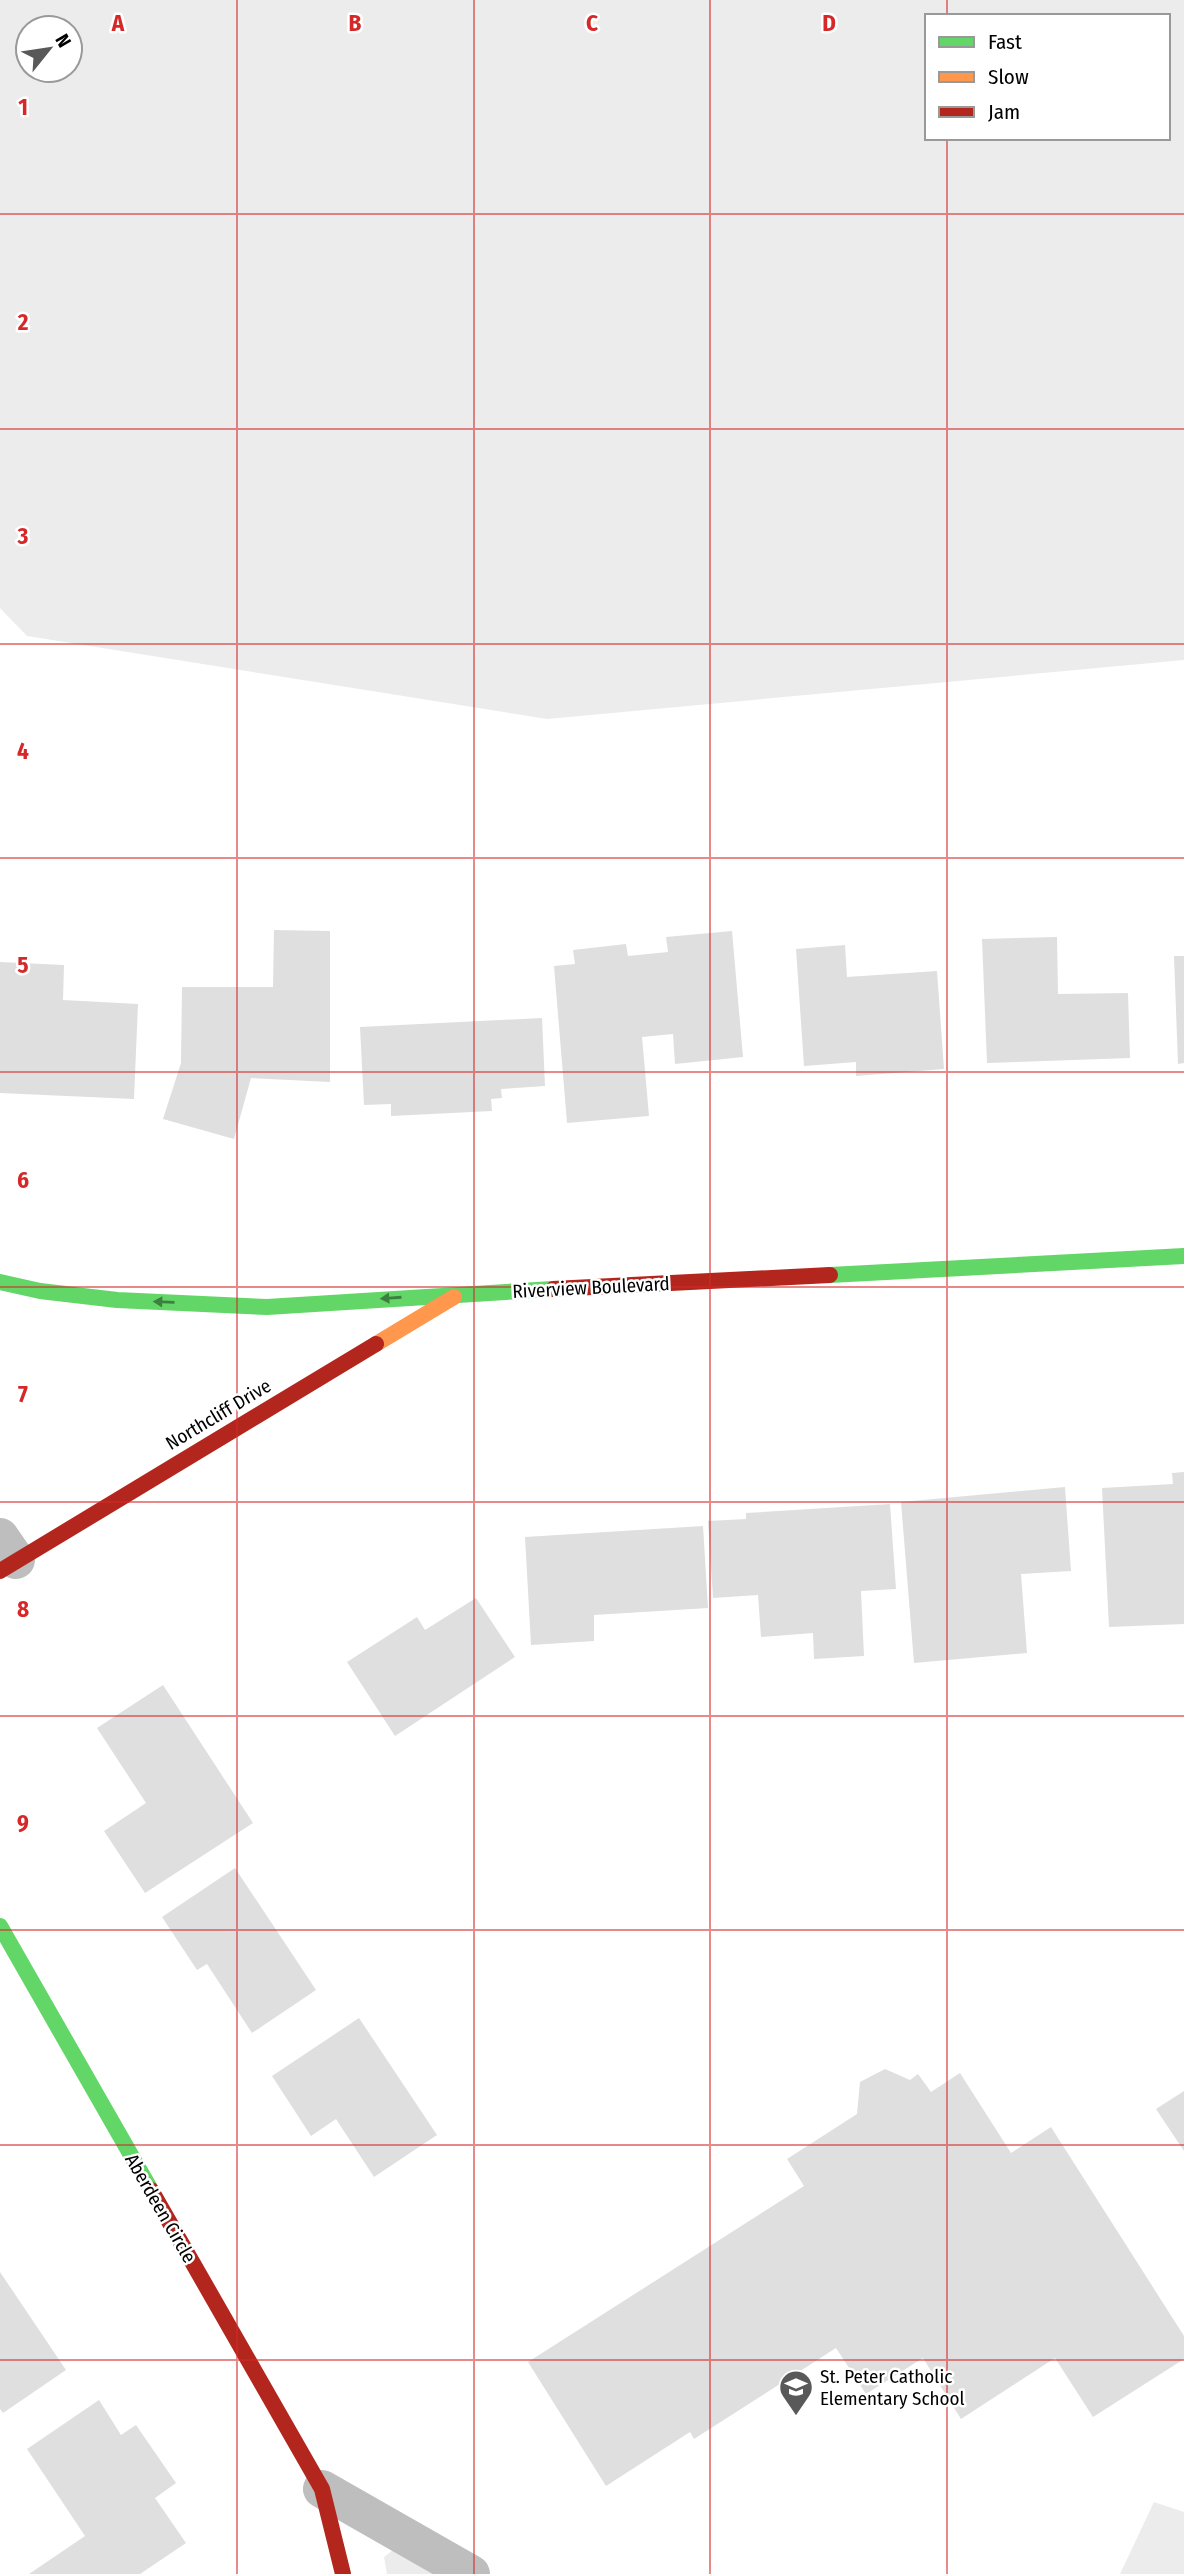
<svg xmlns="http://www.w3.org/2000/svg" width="1184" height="2574" viewBox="0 0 1184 2574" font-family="'Fira Sans Condensed',sans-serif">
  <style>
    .green { fill: #ececec; fill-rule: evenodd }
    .building { fill: #dfdfdf }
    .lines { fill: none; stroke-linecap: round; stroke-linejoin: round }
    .street { stroke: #bebebe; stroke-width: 38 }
    .fast { stroke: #63d668; stroke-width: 16 }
    .slow { stroke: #ff974d; stroke-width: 16 }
    .jam { stroke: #b3261e; stroke-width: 16 }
    .oneway { fill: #3b803e }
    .grid { fill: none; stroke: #d62828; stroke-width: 2; stroke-opacity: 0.55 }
    .labels { text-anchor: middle; stroke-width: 5; stroke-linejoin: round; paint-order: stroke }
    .street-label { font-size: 19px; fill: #000; stroke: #fff }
    .poi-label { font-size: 19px; fill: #000; stroke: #fff; text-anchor: start }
    .grid-label { font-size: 23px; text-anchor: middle; font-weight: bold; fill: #d62828; stroke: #fff; stroke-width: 5; stroke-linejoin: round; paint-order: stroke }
  </style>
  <rect width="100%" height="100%" fill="#fff"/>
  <path class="green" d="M0,0H1184V660L547,719L27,636L0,608ZM927,16H1168V138H927ZM28,28H70V70H28Z
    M1154,2502L1184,2512V2574H1120Z
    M397,2547L443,2574H387L384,2557Z"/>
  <path class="building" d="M274,930L330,931V1082L251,1078L234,1139L163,1119L181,1063L182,987H273Z
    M732,931L743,1057L675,1064L673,1034L642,1037L649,1116L567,1123L554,966L575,964L573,950L626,944L628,956L668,952L666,937Z
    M1057,937L1058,994L1128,993L1130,1058L987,1063L982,939Z
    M845,945L847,977L937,971L944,1069L856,1076V1062L804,1066L796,949Z
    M1174,956H1184V1063L1178,1064Z
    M0,962L64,965L63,1000L138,1004L134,1099L0,1093Z
    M542,1018L545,1086L501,1089L502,1098L491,1099L492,1111L391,1116V1104L364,1105L360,1027Z
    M1184,1472V1624L1109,1627L1102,1488L1173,1484L1172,1473Z
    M1065,1487L1071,1571L1021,1574L1027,1653L914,1663L901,1502Z
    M890,1504L896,1589L861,1591L864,1656L814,1659L813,1633L761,1637L758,1595L713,1598L708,1521L746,1519V1513Z
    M703,1526L708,1608L594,1615V1641L531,1645L525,1537Z
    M476,1598L515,1657L395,1736L347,1662L417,1617L425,1630Z
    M163,1685L253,1823L145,1893L104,1831L146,1803L97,1728Z
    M235,1868L316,1990L252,2033L207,1964L197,1970L162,1917Z
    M359,2018L437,2135L374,2177L336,2119L311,2136L272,2076Z
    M885,2069L910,2080L918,2074L931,2092L960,2073L1011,2153L1051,2127L1184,2336V2359L1093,2417L1055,2358L961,2419L923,2358L866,2394L836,2348L694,2439L690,2432L606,2486L528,2362L804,2186L787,2159L857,2114L860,2082Z
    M1184,2091V2151L1156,2109Z
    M0,2272L66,2370L3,2413L0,2409Z
    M99,2400L121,2435L136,2425L176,2483L155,2498L186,2543L140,2574H29L85,2536L27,2449Z"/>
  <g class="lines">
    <path class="street" d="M0,1537L16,1560
      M322,2489L471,2574"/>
    <path class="fast" d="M830,1275L1184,1256
      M0,1282L40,1291L117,1300L267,1307L553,1289
      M0,1926L151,2190"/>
    <path class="slow" d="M376,1344L454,1297"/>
    <path class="jam" d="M553,1289L830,1275
      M0,1571L376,1344
      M151,2190L322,2489L343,2574"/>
  </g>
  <defs><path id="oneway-solid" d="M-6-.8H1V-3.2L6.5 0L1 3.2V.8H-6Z" transform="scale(1.75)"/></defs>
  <g class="oneway">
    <use href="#oneway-solid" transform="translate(391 1298) rotate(176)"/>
    <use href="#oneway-solid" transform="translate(164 1302) rotate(-178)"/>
  </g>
  <path class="grid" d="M237,0V2574M474,0V2574M710,0V2574M947,0V16M947,138V2574M0,214H1184M0,429H1184M0,644H1184M0,858H1184M0,1072H1184M0,1287H1184M0,1502H1184M0,1716H1184M0,1930H1184M0,2145H1184M0,2360H1184"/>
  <defs>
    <g id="school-pin" transform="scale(1.75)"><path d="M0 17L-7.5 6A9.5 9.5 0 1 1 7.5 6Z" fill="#595959" stroke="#fff"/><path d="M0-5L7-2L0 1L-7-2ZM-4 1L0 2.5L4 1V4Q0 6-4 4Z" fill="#fff"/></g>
  </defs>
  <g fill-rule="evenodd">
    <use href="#school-pin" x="796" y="2387"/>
  </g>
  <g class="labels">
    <g class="street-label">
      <text transform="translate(591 1287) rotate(-3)" y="7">Riverview Boulevard</text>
      <text transform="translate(218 1414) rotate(-31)" y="7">Northcliff Drive</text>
      <text transform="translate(161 2208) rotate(60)" y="7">Aberdeen Circle</text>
    </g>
    <g class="poi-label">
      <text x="820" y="2383">St. Peter Catholic<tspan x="820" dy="22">Elementary School</tspan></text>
    </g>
  </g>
  <g class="grid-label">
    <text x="118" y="31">A</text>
    <text x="355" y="31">B</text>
    <text x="592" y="31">C</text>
    <text x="829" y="31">D</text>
    <text x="23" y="115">1</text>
    <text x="23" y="330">2</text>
    <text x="23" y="544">3</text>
    <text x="23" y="759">4</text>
    <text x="23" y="973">5</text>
    <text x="23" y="1188">6</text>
    <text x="23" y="1402">7</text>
    <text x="23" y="1617">8</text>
    <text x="23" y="1831">9</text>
  </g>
  <rect x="925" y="14" width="245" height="126" fill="#ffffff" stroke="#999999" stroke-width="2"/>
  <rect x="939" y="37" width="35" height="10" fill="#63d668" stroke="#999999" stroke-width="2"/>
  <text x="988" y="49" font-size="21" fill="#000000">Fast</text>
  <rect x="939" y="72" width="35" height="10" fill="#ff974d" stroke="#999999" stroke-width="2"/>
  <text x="988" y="84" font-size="21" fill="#000000">Slow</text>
  <rect x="939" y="107" width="35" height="10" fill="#b3261e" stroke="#999999" stroke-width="2"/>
  <text x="988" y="119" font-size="21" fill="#000000">Jam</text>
  <g transform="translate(49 49) rotate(60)"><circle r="33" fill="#ffffff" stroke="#999999" stroke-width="2"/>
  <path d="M0-5L12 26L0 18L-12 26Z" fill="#595959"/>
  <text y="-10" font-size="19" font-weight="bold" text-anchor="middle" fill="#000000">N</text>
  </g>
</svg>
